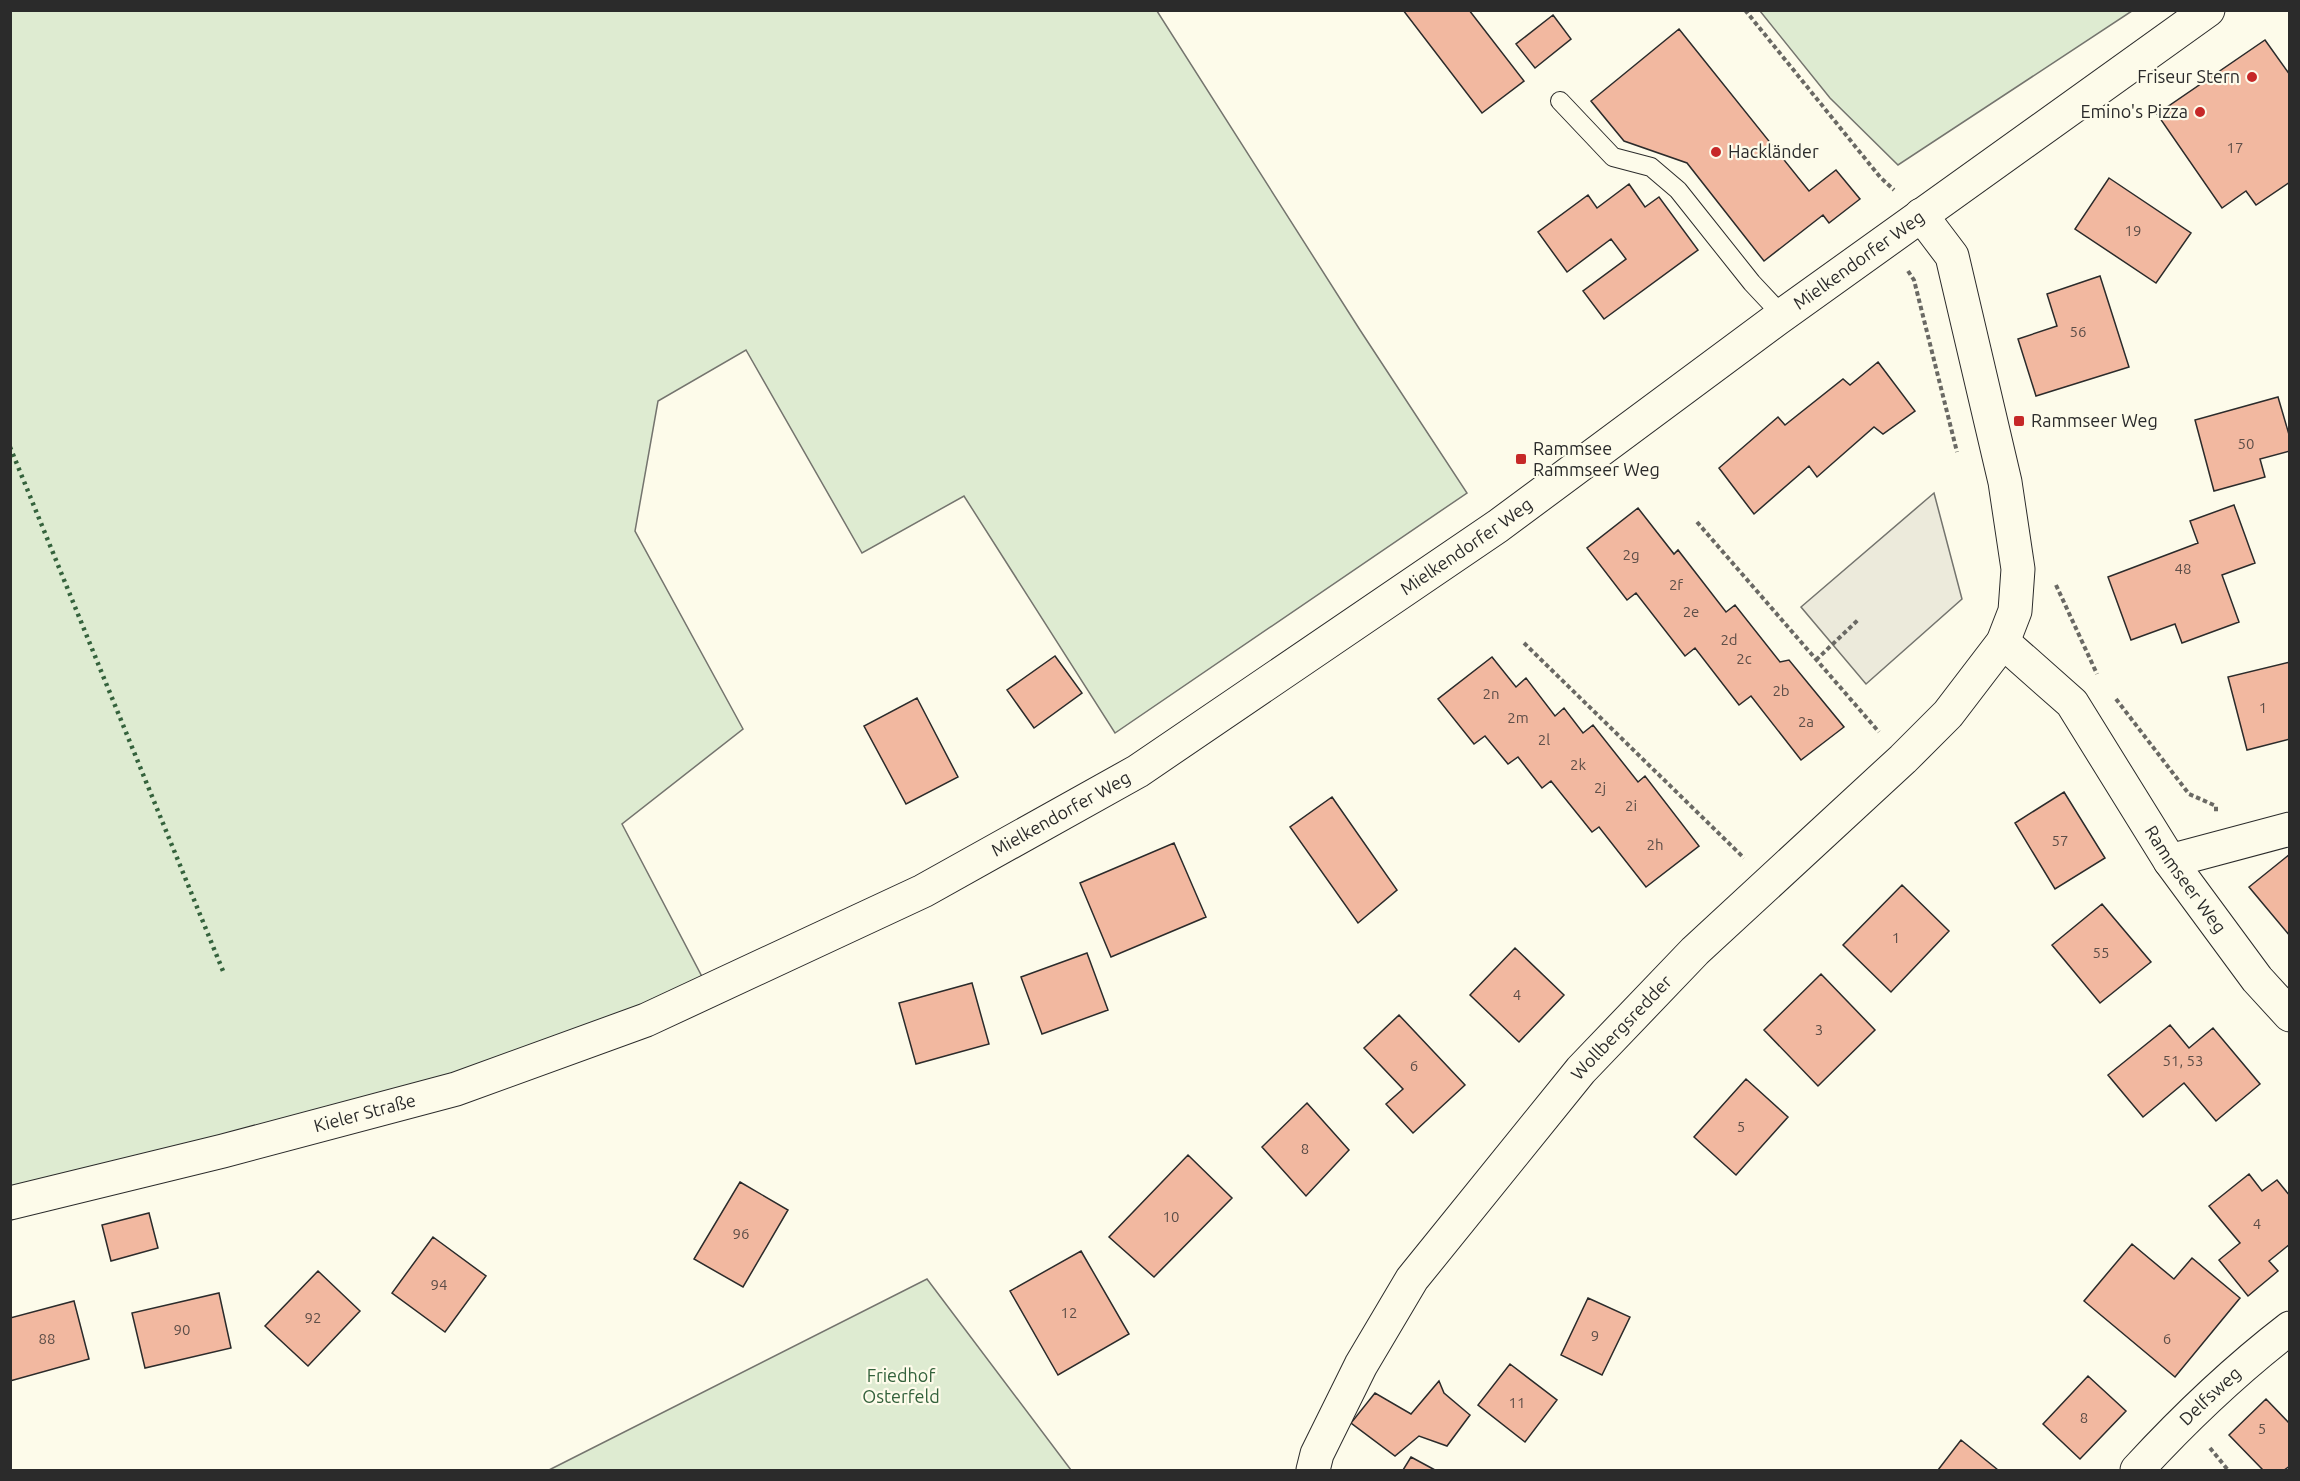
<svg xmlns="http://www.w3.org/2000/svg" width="2300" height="1481" viewBox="0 0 2300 1481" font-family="Ubuntu,sans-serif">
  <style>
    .green { fill: #deebd1; stroke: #74746e; stroke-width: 1.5 }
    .parking { fill: #eceadb; stroke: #74746e; stroke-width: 1.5 }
    .building { fill: #f2b8a0; stroke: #2b2b2b; stroke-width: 1.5 }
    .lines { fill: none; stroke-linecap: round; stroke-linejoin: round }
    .lane-casing { stroke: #2b2b2b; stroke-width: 20 }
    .street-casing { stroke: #2b2b2b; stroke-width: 35 }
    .secondary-casing { stroke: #2b2b2b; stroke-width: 35 }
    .path { stroke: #6a6964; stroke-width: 4; stroke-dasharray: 4.5 3; stroke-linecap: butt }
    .lane { stroke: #fdfbea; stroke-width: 18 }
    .street { stroke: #fdfbea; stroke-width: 33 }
    .secondary { stroke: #fdfbea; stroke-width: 33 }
    .hedge { stroke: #34623c; stroke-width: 4.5; stroke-dasharray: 3 4.5; stroke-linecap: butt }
    .poi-dot { fill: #c62828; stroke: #fdfbea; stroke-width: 2 }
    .labels { text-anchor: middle; stroke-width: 4.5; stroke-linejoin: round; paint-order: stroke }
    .number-label { font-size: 15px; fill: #5d4e48 }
    .poi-label { font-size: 18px; fill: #2b2b2b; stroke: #fdfbea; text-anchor: start }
    .street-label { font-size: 18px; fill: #2b2b2b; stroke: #fdfbea }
    .park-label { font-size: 18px; fill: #34623c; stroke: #fdfbea }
  </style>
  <rect width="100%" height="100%" fill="#fdfbea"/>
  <path class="green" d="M10,11H1157L1360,330L1467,493L1115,733L964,496L862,553L746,350L658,401L635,531L743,729L622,824L709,990L646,1020L11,1203Z
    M1760,11H2132L1898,165L1830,98Z
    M927,1279L1071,1470H549Z"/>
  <path class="parking" d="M1934,493L1962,599L1866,684L1801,607Z"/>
  <path class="building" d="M1403,10H1469L1524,81L1482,113Z
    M1553,15L1571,39L1535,68L1516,44Z
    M1679,29L1809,191L1836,170L1860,199L1829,223L1823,215L1764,261L1687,163L1624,141L1591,101Z
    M2265,40L2290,75V182L2256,205L2246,191L2222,208L2157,114Z
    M2109,178L2191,233L2156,283L2075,229Z
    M1629,184L1645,207L1659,197L1698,250L1604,319L1583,291L1626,259L1611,239L1567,272L1538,232L1588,195L1597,208Z
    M2100,276L2129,367L2036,396L2018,339L2057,326L2047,294Z
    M1878,362L1915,411L1883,434L1874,427L1817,477L1809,466L1754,514L1719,468L1778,417L1785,425L1843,379L1850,385Z
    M2278,397L2290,438V451L2260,459L2265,477L2214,491L2195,420Z
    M2234,505L2255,563L2222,575L2239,622L2182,643L2175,624L2131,640L2108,577L2198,543L2190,521Z
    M1638,508L1674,554L1678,550L1726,612L1735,605L1780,662L1789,660L1844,727L1801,760L1751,696L1739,705L1695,648L1685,656L1636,593L1627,600L1587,548Z
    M1055,656L1082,693L1034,728L1007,690Z
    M1492,657L1516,687L1526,678L1555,716L1564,708L1583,733L1593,725L1638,782L1645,776L1699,846L1646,887L1599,827L1592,832L1551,781L1542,788L1518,757L1508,764L1485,736L1474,744L1438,699Z
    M2290,662V739L2247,750L2228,677Z
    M917,698L958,777L906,804L864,726Z
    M2064,792L2105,858L2055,889L2015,823Z
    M1332,797L1397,890L1358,923L1290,827Z
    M1174,843L1206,917L1111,957L1080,883Z
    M2290,854V936L2249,887Z
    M1902,885L1949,931L1891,992L1843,945Z
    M2102,904L2151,962L2100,1003L2052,945Z
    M1515,948L1564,995L1519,1042L1470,995Z
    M1087,953L1108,1010L1042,1034L1021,977Z
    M1821,974L1875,1030L1818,1086L1764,1030Z
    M972,983L989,1044L916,1064L899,1003Z
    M1399,1015L1465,1085L1413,1133L1386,1104L1403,1089L1364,1048Z
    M2170,1025L2189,1048L2213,1028L2260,1084L2216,1121L2184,1083L2143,1117L2108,1075Z
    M1746,1079L1788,1117L1736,1175L1694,1137Z
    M1307,1103L1349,1150L1306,1196L1262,1147Z
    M1188,1155L1232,1198L1154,1277L1109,1237Z
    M2249,1174L2262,1191L2277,1180L2290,1196V1244L2269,1261L2278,1271L2248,1296L2219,1260L2240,1243L2209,1206Z
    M740,1182L788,1210L743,1287L694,1259Z
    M149,1213L158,1248L111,1261L102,1225Z
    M433,1237L486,1276L445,1332L392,1293Z
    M2132,1244L2174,1279L2192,1258L2240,1298L2175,1377L2084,1301Z
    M1081,1251L1129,1334L1058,1375L1010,1291Z
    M318,1271L360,1311L308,1366L265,1326Z
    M219,1293L231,1348L145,1368L132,1313Z
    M1588,1298L1630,1317L1602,1375L1561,1355Z
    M74,1301L89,1359L10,1381V1318Z
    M1510,1364L1557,1400L1525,1442L1478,1405Z
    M2088,1376L2126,1411L2080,1459L2043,1424Z
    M1439,1381L1444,1393L1470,1415L1447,1446L1419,1436L1395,1456L1351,1423L1375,1393L1411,1414Z
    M2266,1399L2290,1424V1466L2284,1470H2263L2229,1435Z
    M1961,1440L1998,1470H1938Z
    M1411,1457L1435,1470H1403Z"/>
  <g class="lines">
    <g class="lane-casing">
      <path id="lane" d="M1560,101L1613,157L1651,167L1678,190L1752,283L1782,315"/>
    </g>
    <g class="street-casing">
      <g id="street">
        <path id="s1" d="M2003,642L2072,703L2170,861L2257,979L2290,1015"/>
        <path d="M2170,861L2290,829"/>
        <path id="s2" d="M1313,1470L1317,1454L1361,1365L1412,1279L1581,1070L1695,951L1903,759L1948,714L2003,642L2015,611L2018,569L2005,482L1952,256L1921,215"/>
        <path id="s3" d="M2137,1470C2184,1419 2234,1371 2290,1328"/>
      </g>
    </g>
    <g class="secondary-casing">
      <g id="secondary">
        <path id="s4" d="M10,1203L223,1151L456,1089L646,1020L923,891L1138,771L1498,526L1777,319L2208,10"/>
      </g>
    </g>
    <path class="path" d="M1745,10L1880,177L1894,190
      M1908,271L1914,280L1957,452
      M1697,522L1879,732
      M2056,585L2097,674
      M1524,643L1744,858
      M1816,660L1859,619
      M2116,699L2189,794L2216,806V812
      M2210,1448L2228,1470"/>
    <use href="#lane" class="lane"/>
    <use href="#street" class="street"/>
    <use href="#secondary" class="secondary"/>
    <path class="hedge" d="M10,447L223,971"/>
  </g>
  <g class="poi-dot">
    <circle cx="2252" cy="77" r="6"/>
    <circle cx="2200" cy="112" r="6"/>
    <circle cx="1716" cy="152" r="6"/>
    <rect x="2013" y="415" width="12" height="12" rx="3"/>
    <rect x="1515" y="453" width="12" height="12" rx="3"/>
  </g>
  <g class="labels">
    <g class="number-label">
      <text x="2235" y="153">17</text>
      <text x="2133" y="236">19</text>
      <text x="2078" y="337">56</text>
      <text x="2246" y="449">50</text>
      <text x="1631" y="560">2g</text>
      <text x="2183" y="574">48</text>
      <text x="1676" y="590">2f</text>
      <text x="1691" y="617">2e</text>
      <text x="1729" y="645">2d</text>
      <text x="1744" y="664">2c</text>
      <text x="1781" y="696">2b</text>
      <text x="1491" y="699">2n</text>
      <text x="2263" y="713">1</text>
      <text x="1518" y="723">2m</text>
      <text x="1806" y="727">2a</text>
      <text x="1544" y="745">2l</text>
      <text x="1578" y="770">2k</text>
      <text x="1600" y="793">2j</text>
      <text x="1631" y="811">2i</text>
      <text x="2060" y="846">57</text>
      <text x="1655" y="850">2h</text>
      <text x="1896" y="943">1</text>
      <text x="2101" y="958">55</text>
      <text x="1517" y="1000">4</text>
      <text x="1819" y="1035">3</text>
      <text x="2183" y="1066">51, 53</text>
      <text x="1414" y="1071">6</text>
      <text x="1741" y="1132">5</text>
      <text x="1305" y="1154">8</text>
      <text x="1171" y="1222">10</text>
      <text x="2257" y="1229">4</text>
      <text x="741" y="1239">96</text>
      <text x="439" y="1290">94</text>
      <text x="1069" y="1318">12</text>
      <text x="313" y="1323">92</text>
      <text x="182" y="1335">90</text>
      <text x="1595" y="1341">9</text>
      <text x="47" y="1344">88</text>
      <text x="2167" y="1344">6</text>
      <text x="1517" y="1408">11</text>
      <text x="2084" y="1423">8</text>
      <text x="2262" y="1434">5</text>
    </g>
    <g class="poi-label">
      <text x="2240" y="83" text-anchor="end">Friseur Stern</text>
      <text x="2188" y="118" text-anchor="end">Emino's Pizza</text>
      <text x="1728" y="158">Hackländer</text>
      <text x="2031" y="427">Rammseer Weg</text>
      <text x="1533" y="455">Rammsee<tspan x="1533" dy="21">Rammseer Weg</tspan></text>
    </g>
    <g class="street-label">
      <text dy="6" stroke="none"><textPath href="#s4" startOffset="2098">Mielkendorfer Weg</textPath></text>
      <text dy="6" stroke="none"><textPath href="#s4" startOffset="1612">Mielkendorfer Weg</textPath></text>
      <text dy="6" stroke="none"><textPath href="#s4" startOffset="1126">Mielkendorfer Weg</textPath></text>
      <text dy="6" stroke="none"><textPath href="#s1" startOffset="302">Rammseer Weg</textPath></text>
      <text dy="6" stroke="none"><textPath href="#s2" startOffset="543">Wollbergsredder</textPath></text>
      <text dy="6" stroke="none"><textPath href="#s4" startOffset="366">Kieler Straße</textPath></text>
      <text dy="6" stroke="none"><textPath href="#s3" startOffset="104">Delfsweg</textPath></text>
    </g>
    <g class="park-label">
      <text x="901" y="1382">Friedhof<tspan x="901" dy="21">Osterfeld</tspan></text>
    </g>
  </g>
  <rect width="2300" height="1481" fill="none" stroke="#2b2b2b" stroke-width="24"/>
</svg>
